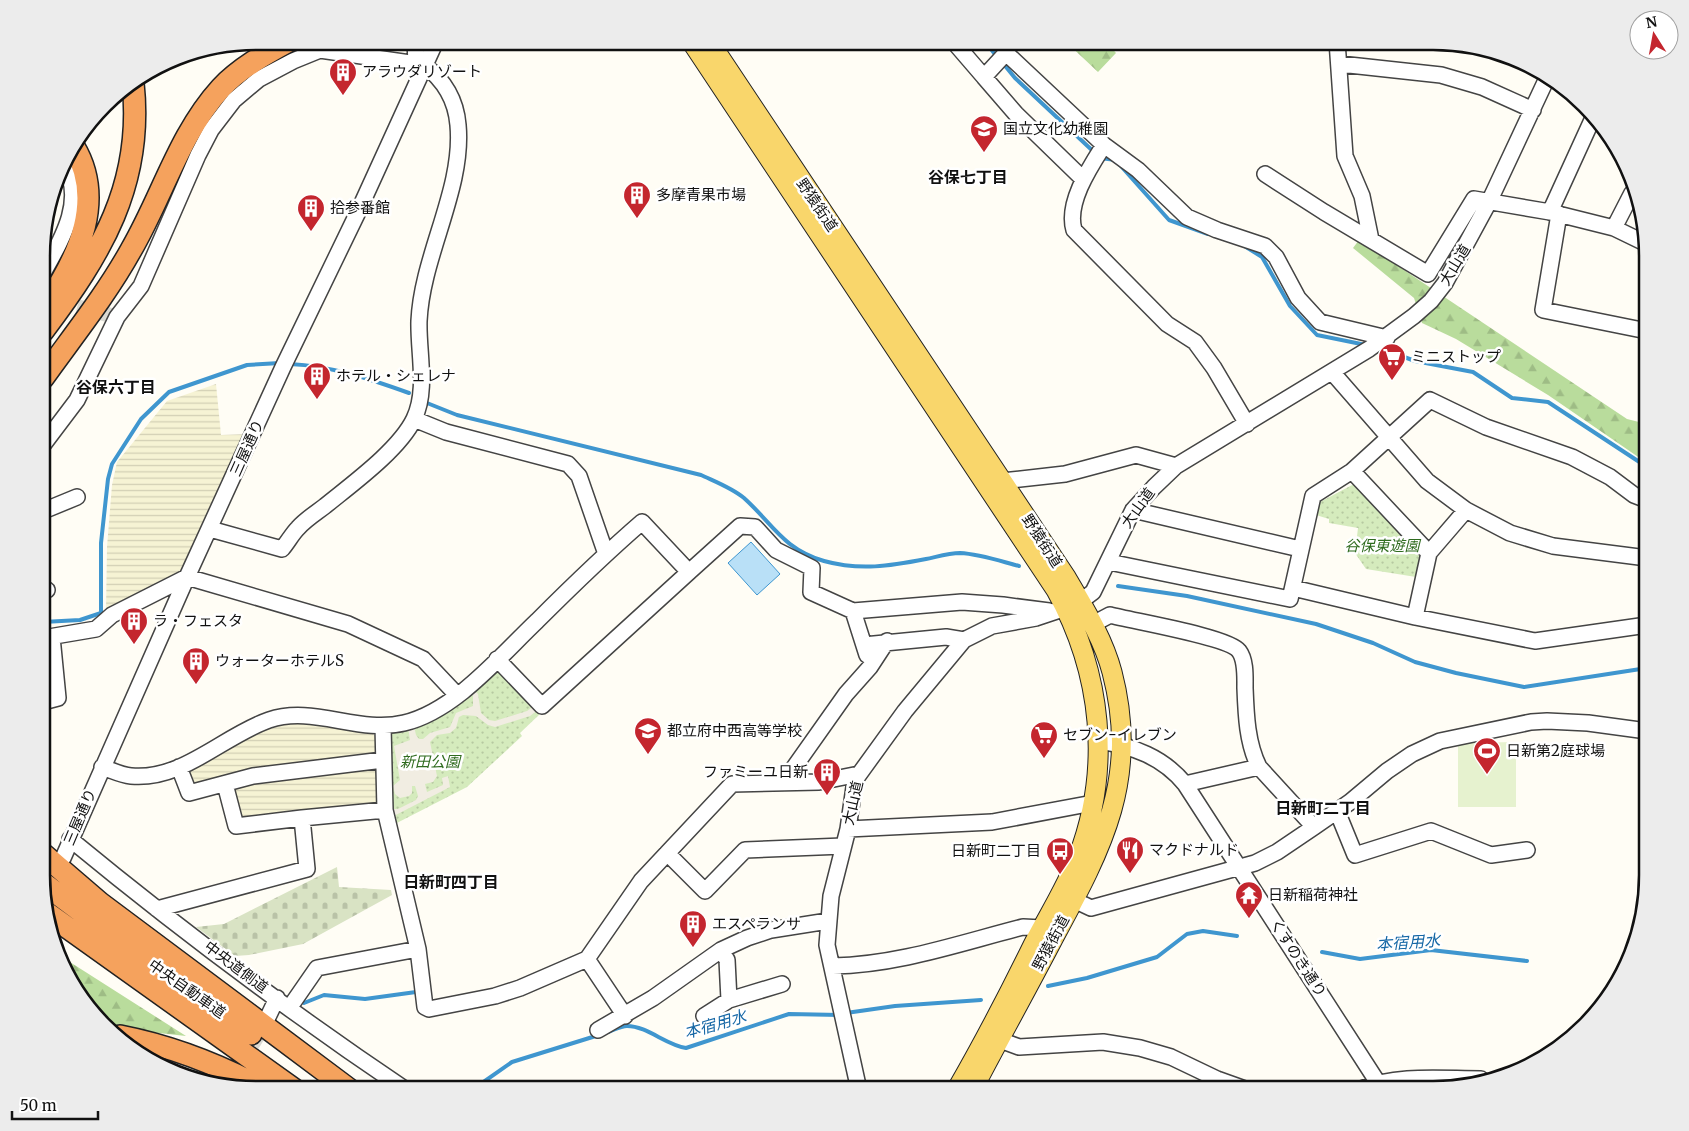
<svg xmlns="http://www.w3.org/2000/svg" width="1689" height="1131" viewBox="0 0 1689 1131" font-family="Merriweather,'Noto Sans JP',serif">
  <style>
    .farmland { fill: url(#farmland-rules) }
    .grass { fill: url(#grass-dots) }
    .forest { fill: url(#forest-firs) }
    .cemetery { fill: url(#cemetery-stones) }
    .pitch { fill: #e6f2cf }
    .plaza { fill: #f1ede2 }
    .water { fill: #b9e0f7; stroke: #3f96cf }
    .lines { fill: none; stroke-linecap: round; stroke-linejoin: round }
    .stream { stroke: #3f96cf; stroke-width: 4 }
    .minor-tunnel { stroke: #dbdad3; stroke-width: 15; stroke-dasharray: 15 8; stroke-linecap: butt }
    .minor-casing { stroke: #444; stroke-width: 18 }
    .major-casing { stroke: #222; stroke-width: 21 }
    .highway-casing { stroke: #222; stroke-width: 24 }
    .minor { stroke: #fff; stroke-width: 15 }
    .major { stroke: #f9d66b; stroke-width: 19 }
    .highway { stroke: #f5a25d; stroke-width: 21 }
    .labels { text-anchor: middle; stroke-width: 5; stroke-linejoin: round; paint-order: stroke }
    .poi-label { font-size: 15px; fill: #111; stroke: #fff; text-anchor: start }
    .street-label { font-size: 15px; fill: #111; stroke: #fff }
    .park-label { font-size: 15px; font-style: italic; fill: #2f6b1f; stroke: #fff }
    .neighbourhood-label { font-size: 16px; font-weight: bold; fill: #111; stroke: #fff }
    .water-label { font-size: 16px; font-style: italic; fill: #1768a6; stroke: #fff }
    .rim { fill: none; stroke: #111; stroke-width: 2.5 }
  </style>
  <defs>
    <pattern id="farmland-rules" width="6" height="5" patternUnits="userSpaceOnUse" patternTransform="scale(1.25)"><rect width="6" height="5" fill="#f6f3d4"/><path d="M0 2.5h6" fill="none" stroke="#d2cfb5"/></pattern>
    <pattern id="grass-dots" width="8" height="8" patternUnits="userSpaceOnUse" patternTransform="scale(1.25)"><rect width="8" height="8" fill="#d5ebbd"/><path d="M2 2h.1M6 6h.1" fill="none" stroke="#b6c8a1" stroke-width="1.8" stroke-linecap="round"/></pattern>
    <pattern id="forest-firs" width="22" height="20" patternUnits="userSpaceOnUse" patternTransform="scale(1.25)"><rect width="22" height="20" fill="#b9dc9c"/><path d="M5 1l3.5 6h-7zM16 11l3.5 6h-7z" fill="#9ebc85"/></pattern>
    <pattern id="cemetery-stones" width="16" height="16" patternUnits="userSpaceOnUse" patternTransform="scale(1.25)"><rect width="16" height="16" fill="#d9e3c4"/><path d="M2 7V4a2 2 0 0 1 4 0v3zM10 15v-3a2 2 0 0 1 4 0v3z" fill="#b9c2a7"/></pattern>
  </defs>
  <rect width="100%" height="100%" fill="#fffdf5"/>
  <path class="farmland" d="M216,384L221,435L249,434L188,568L106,612L107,547L112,485L117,462L167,401Z
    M286,724H303L372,732L376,738L378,754L194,787L187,776L190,770L257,733Z
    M372,766L379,769L380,801L376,805L246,821L237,815L231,790L235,785Z"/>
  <path class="grass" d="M1356,483L1418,552L1420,558L1416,577L1366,569L1355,553L1358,528L1329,523V519L1316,515L1318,503Z
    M498,667L541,713L520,733L522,736L467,787L391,826L388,740L393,730Z"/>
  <path class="forest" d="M1065,41H1105L1116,53L1098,72Z
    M1359,240L1627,419L1647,424V463L1548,395L1456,339L1422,323L1414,298L1353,248Z
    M62,957L186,1036L113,1028L70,983Z"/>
  <path class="cemetery" d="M337,867L339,887L391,890L392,895L303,944L249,955L235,956L196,927L224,924Z"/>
  <path class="pitch" d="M1516,742V807H1458V743Z"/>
  <path class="plaza" d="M471,687L478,694L481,713L489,720L495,721L527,711L534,706L538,710L530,716L495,727L488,725L476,716L463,715L459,717L456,728L450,733L437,735L430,742L437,776L433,782L425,784L427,792L443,785L442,778L448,776L450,787L390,818V805L394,809H398L416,800L418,796L415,786H412V793L409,796L400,798L395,794L393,786L400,780L394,746L410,740L408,727L414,726L416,735L419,739H423L430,733L450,727L456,713L473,706V696L468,690Z"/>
  <path class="water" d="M751,542L780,574L757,595L728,563Z"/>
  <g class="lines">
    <path class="stream" d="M985,41L997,57
      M1002,62L1015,78L1095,153
      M1100,158L1116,160
      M1120,165L1169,220L1208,234
      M1246,247L1262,257L1290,306L1317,335L1366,345
      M1377,347L1415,361L1473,372L1512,398L1548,402L1647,467
      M290,364C332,366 370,379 409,393
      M427,403L457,415L701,475C716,482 732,488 744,498C773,524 783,549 824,561C860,571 890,566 926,559C936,557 949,553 960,553C980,554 1000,561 1019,566
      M1118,586L1187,596L1316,624L1373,643L1415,662L1456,673L1524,687L1647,668
      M43,622L80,620L101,613V543L108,479L112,464L141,419L169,392L247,365L280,363
      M1322,952L1360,959L1431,950L1527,961
      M1048,986L1087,978L1157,957L1187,934L1203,931L1237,936
      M304,1003L324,995L365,999L416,992
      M846,1013L895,1006L981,1000
      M608,1032C614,1030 621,1026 627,1026C647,1026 666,1045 686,1048L789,1014L840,1015
      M472,1090L512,1062L599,1035"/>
    <path class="minor-tunnel" d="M55,301L117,317
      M228,1084L263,1027"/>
    <g class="minor-casing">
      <path id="minor" d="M415,41L416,64
        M953,41L984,77L1006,53L1104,145L1138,170L1187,217L1217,230L1265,246L1276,257L1298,298L1320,322L1387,338
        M1337,41L1345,156L1362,196L1371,240
        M1340,64L1441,75L1482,87L1533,110
        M984,77L1016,114L1083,179
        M1104,145C1090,167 1066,203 1074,230L1167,324L1195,342L1214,368L1247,424
        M1265,174L1324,212L1428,274L1474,199L1550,212L1614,228L1647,244
        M1550,212L1592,120
        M1559,214L1543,310L1647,331
        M1614,228L1632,193
        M43,273C61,241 87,198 63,163
        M1332,372L1427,481L1466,510L1510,533L1553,546L1647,558
        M414,419L446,432L568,464L579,476L606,554
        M43,445L77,400L117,317L141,286L198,155L211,130L234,100L259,79L293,61L320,50L424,65C444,80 456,100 458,125C464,189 422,255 419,321C418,352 428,390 414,419C399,450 352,484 325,506C316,513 306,519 298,528C292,534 288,542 282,549L210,529
        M1352,471L1429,553
        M1002,481L1065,474L1136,455L1176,466
        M1133,510L1300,549
        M43,511L77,497
        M1109,562L1290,599L1313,496L1352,471L1430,400L1486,427L1572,457L1610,477L1634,495L1647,500
        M1293,588L1415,617L1535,641L1647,625
        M43,591L47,590
        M853,611L867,655
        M1415,617L1429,553L1466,510
        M1093,624L1110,615C1132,621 1229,637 1239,651C1246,660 1245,677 1245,688C1246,715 1247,743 1259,767L1314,827
        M43,638L96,629L112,615L187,577L348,624L423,659L457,695
        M864,645L946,637L964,640
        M497,659L542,706L689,572
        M43,702L58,698L52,637
        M383,726L385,810L418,949L425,1007L429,1009L495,996L520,988L587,959L641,881L732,784L819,782L859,774
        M1099,741C1133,746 1163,757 1185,784L1382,1089
        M102,767C111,770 121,775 131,776C182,781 223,736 269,720C313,705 359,734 404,723C455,711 500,656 537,621C571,587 605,554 642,522L689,572L740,526L755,527L776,550L812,568L811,592L853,611L962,602L1003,605L1049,611
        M179,767L189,793L253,776L383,760
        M783,783L846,694L870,667L887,641
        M225,784L236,826L302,818
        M1185,784L1259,767
        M1337,811L1355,855L1431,831L1491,855L1527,850
        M848,829L992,822L1093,803
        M70,839C178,928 290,1012 406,1090
        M667,853L705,891L745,850L843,846
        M63,858L187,577L283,367L358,212L436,41
        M1074,900L1091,908L1255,863L1277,852L1314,827L1350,802L1387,771L1412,754L1440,741L1531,722L1547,721L1588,723L1647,731
        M157,909L307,869L302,818L385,810
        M721,950L727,960L729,1000
        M587,959L625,1016
        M833,966C898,965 960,943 1023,927L1042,928
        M290,1007L317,968L418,949
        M704,1016L729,1000L782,984
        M267,1019L277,998
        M598,1030L653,998L721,950L747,938L771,930L828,921
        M1000,1040L1019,1047L1103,1042L1140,1048L1171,1057L1217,1079L1245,1089
        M218,1083L219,1080
        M1361,1089C1397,1074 1441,1079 1481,1079
        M859,1090L827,945L831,896L848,829L855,780L905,711L964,640L992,626L1036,618L1066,608L1081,601L1093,592L1133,510L1154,487L1176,466L1369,349L1414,316L1431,301L1445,283L1489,202L1548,76"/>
    </g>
    <g class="major-casing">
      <path id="major" d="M691,41L1056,590C1102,673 1112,768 1078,857C1066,888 1048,916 1033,945C1009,994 984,1042 957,1089
        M709,41L1066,577C1084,608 1103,638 1112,672C1140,779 1102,848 1053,939C1027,989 999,1039 973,1089"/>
    </g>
    <g class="highway-casing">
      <path id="highway" d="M49,301C79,256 105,199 74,147
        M43,331C101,254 144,184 133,83
        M43,378C73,336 106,295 131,250C162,197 179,134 221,88C240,68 265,54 289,41
        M43,854L100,903L350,1090
        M43,883L126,945L251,1034
        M47,913L295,1090
        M120,1036C171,1046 220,1065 266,1090"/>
    </g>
    <use href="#minor" class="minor"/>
    <use href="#major" class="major"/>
    <use href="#highway" class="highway"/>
  </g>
  <defs>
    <g id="building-pin" transform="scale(1.4375)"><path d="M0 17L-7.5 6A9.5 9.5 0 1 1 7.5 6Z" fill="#c4262e" stroke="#fff"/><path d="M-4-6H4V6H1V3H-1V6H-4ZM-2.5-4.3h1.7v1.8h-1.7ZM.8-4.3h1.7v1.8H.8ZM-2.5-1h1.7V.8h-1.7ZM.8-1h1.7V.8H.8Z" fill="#fff"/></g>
    <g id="school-pin" transform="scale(1.4375)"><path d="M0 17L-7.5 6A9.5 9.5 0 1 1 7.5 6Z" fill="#c4262e" stroke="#fff"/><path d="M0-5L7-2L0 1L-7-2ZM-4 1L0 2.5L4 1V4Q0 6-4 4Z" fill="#fff"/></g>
    <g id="supermarket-pin" transform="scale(1.4375)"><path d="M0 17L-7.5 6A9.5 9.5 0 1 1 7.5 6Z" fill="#c4262e" stroke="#fff"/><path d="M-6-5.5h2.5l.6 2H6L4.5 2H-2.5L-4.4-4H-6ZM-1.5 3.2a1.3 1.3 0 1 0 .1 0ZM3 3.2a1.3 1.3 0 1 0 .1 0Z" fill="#fff"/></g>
    <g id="stadium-pin" transform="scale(1.4375)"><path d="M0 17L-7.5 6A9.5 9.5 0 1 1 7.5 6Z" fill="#c4262e" stroke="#fff"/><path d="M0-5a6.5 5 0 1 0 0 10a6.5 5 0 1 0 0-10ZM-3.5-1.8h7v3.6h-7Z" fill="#fff"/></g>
    <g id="restaurant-pin" transform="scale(1.4375)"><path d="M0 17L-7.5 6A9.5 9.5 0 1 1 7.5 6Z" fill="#c4262e" stroke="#fff"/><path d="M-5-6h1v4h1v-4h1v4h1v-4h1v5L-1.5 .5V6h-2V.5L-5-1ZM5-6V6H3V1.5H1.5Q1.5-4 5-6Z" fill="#fff"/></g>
    <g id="bus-pin" transform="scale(1.4375)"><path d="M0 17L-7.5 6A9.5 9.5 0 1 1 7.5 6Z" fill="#c4262e" stroke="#fff"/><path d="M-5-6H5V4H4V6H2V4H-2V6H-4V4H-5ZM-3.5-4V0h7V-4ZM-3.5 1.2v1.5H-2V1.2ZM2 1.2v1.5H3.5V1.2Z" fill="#fff"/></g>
    <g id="temple-pin" transform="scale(1.4375)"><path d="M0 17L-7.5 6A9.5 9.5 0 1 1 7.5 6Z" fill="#c4262e" stroke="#fff"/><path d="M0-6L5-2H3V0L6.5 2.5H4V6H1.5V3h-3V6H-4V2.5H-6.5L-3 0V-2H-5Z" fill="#fff"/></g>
  </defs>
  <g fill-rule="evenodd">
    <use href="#building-pin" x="343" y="72"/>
    <use href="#school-pin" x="984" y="129"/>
    <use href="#building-pin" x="637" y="195"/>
    <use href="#building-pin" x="311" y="208"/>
    <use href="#supermarket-pin" x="1392" y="357"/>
    <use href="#building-pin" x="317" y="376"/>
    <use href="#building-pin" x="134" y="621"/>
    <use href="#building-pin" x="196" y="661"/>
    <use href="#school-pin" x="648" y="731"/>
    <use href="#supermarket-pin" x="1044" y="735"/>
    <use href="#stadium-pin" x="1487" y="751"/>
    <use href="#building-pin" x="827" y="772"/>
    <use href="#restaurant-pin" x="1130" y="850"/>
    <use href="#bus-pin" x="1060" y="851"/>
    <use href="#temple-pin" x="1249" y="895"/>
    <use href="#building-pin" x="693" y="924"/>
  </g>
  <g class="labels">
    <g class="poi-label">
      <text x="362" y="77">アラウダリゾート</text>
      <text x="1003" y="134">国立文化幼稚園</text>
      <text x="656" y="200">多摩青果市場</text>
      <text x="330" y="213">拾参番館</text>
      <text x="1411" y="362">ミニストップ</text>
      <text x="336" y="381">ホテル・シェレナ</text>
      <text x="153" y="626">ラ・フェスタ</text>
      <text x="215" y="666">ウォーターホテルS</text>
      <text x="667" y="736">都立府中西高等学校</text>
      <text x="1063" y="740">セブン-イレブン</text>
      <text x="1506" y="756">日新第2庭球場</text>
      <text x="808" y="777" text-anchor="end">ファミーユ日新</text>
      <text x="1149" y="855">マクドナルド</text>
      <text x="1041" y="856" text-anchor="end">日新町二丁目</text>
      <text x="1268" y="900">日新稲荷神社</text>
      <text x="712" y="929">エスペランサ</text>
    </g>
    <g class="street-label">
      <text transform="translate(817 205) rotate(56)" y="5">野猿街道</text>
      <text transform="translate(1455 265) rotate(-59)" y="5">大山道</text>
      <text transform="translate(247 448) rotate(-66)" y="5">三屋通り</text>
      <text transform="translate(1138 508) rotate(-54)" y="5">大山道</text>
      <text transform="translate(1042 541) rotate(57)" y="5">野猿街道</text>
      <text transform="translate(853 803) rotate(-77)" y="5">大山道</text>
      <text transform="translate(80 817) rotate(-67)" y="5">三屋通り</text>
      <text transform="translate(1051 943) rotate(-62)" y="5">野猿街道</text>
      <text transform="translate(1298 958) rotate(57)" y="5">くすのき通り</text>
      <text transform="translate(236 967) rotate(37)" y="5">中央道側道</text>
      <text transform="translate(187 989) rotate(35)" y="5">中央自動車道</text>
    </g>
    <g class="park-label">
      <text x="1382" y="551">谷保東遊園</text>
      <text x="430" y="767">新田公園</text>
    </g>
    <g class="neighbourhood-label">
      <text x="968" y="183">谷保七丁目</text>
      <text x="116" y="393">谷保六丁目</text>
      <text x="1323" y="814">日新町二丁目</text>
      <text x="451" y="888">日新町四丁目</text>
    </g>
    <g class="water-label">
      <text transform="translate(1408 942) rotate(-4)" y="6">本宿用水</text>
      <text transform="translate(715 1024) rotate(-16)" y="6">本宿用水</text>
    </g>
  </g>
  <path d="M0 0H1689V1131H0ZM256 50H1433A206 206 0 0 1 1639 256V875A206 206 0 0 1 1433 1081H256A206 206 0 0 1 50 875V256A206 206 0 0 1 256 50Z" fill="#ececec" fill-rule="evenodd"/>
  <path class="rim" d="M256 50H1433A206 206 0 0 1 1639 256V875A206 206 0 0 1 1433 1081H256A206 206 0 0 1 50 875V256A206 206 0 0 1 256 50Z"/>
  <g transform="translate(1654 35) rotate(349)"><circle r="24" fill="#ffffff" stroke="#a0a0a0"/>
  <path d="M0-4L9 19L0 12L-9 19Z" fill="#c4262e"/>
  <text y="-8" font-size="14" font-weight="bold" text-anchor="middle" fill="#111111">N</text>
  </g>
  <path d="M12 1111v8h86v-8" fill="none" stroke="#111111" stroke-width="2.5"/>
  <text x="20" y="1111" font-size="15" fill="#111111" stroke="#ffffff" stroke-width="4" paint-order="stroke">50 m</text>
</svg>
